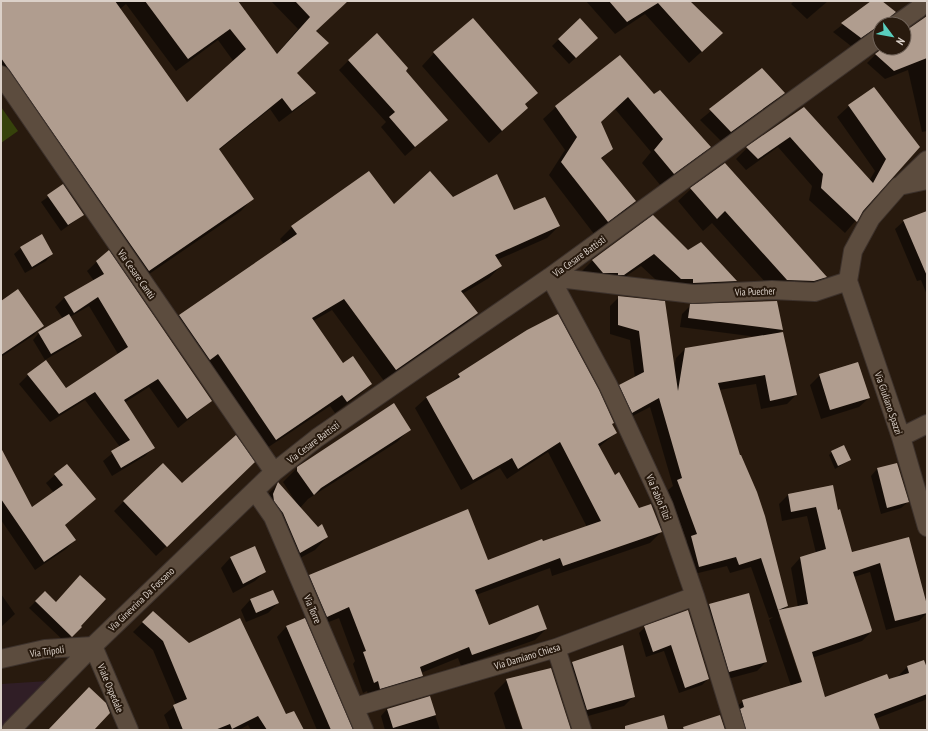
<svg xmlns="http://www.w3.org/2000/svg" width="928" height="731" viewBox="0 0 928 731" font-family="'PT Sans Narrow',sans-serif">
  <style>
    .education { fill: #301e26 }
    .green { fill: #36420b }
    .shadow { fill: #0007; fill-rule: evenodd }
    .building { fill: #b09d8f }
    .lines { fill: none; stroke-linecap: round; stroke-linejoin: round }
    .minor-casing { stroke: #3d322c; stroke-width: 20 }
    .minor { stroke: #5c4c3e; stroke-width: 18 }
    .labels { text-anchor: middle; stroke-width: 4; stroke-linejoin: round; paint-order: stroke }
    .street-label { font-size: 10px; fill: #dbd1c9; stroke: #281a0e }
  </style>
  <rect width="100%" height="100%" fill="#281a0e"/>
  <path class="education" d="M48,681L1,729V684Z"/>
  <path class="green" d="M1,107L18,131L1,143Z"/>
  <path class="shadow" d="M1,1H237L276,55L298,29L271,1H347L315,32L296,73L315,93L302,105L279,122L270,109L219,150L253,198L241,211L136,283L1,87ZM126,4L176,71L218,40L234,62L186,104L120,9Z
    M586,1H689L709,45L689,63L645,14L615,34Z
    M794,1H828L807,19L791,4Z
    M873,1H881L886,20V24H880V40L869,35L851,46L833,32Z
    M927,18V131L922,132L908,70L885,79L867,63L882,48H904V33Z
    M559,39L590,44L569,64L552,46Z
    M434,53L524,105L527,108L489,143L422,66Z
    M620,56L654,95L710,147L697,160L661,186L642,163L651,152L615,109L600,123L612,149L600,160L635,201L622,214L594,234L549,175L565,150L543,119L556,107Z
    M349,60L405,71L446,120L405,156L381,127L386,122L339,70Z
    M762,69L784,93L774,102L721,141L700,120Z
    M874,89L919,147L845,233L809,200L812,186L778,147L746,170L736,159L747,148L804,108L869,181L875,171L837,117L849,106Z
    M725,164L826,276L813,289L774,292L712,223L703,231L678,201L691,189Z
    M369,173L394,206L453,198L513,211L559,226L547,238L497,260L501,266L489,278L462,294L476,313L465,325L384,381L332,310L313,321L343,365L371,384L359,395L335,413L330,406L264,450L168,327L179,316L284,244L280,239L292,227Z
    M63,186L83,215L61,231L41,202Z
    M927,212V295L921,280L917,281L895,229L904,221Z
    M653,216L688,251L701,244L736,281L723,294L668,291L641,266L610,287L580,273L592,261Z
    M41,236L52,254L46,261L25,273L14,254L21,248Z
    M108,251L211,401L178,428L149,387L124,403L154,447L145,456L112,476L103,461L120,447L85,400L50,422L19,384L28,375L66,390L118,354L89,306L70,317L81,336L75,342L45,360L33,340L39,333L63,319L55,307L64,298L94,281L87,271Z
    M619,297L674,368L676,358L685,349L757,337L680,327L682,314L691,305L776,302L782,330L778,334L796,395L787,404L761,409L756,384L719,390L787,606L783,610L798,607L791,568L800,558L816,553L807,516L782,521L779,504L788,495L837,511L851,553L908,538L927,613L919,621L886,630L870,572L854,577L872,631L862,641L812,658L824,698L888,681L898,676L907,667L923,661L927,671V698L925,700L875,719L879,730H735L733,710L743,701L791,686L769,620L773,617L769,618L751,567L730,573L727,566L690,575L682,546L687,541L668,490L673,486L650,407L623,421L611,395L620,386L635,378L630,340L610,334V306ZM779,616H781L805,686L803,687Z
    M1,302L42,326L34,335L1,357Z
    M527,331L611,424L616,433L599,447L614,476L639,509L661,532L650,543L552,576L550,568L476,595L488,626L546,629L535,640L461,666L458,658L421,673L422,676L411,687L370,699L367,691L363,693L353,664L355,661L339,618L316,627L299,586L310,576L488,561L587,527L548,452L507,479L500,468L461,490L415,408L426,398L450,384L459,375Z
    M820,375L869,398L859,407L821,419L810,385Z
    M393,404L409,430L397,442L308,499L300,508L327,537L315,550L287,565L266,496L278,484L299,507L283,482L296,469Z
    M832,452L850,460L835,469L829,455Z
    M897,464L908,502L901,508L881,514L871,476L877,469Z
    M1,465L31,508L54,493L46,483L55,475L95,499L65,525L75,540L66,549L35,570L1,520Z
    M244,472L156,556L114,511L124,501Z
    M254,548L264,572L255,581L233,593L221,568L230,558Z
    M273,591L278,603L268,613L246,622L241,610L250,600Z
    M45,592L80,626L65,642L29,608Z
    M1,594L15,614L1,627Z
    M748,594L766,662L757,671L720,681L700,614L709,605Z
    M688,611L708,679L702,685L679,693L664,651L646,657L639,633L645,627Z
    M153,612L189,644L303,730H251L248,725L239,730H170L164,715L176,705L153,650L133,632Z
    M304,620L351,730H317L277,637L286,627Z
    M622,646L634,696L624,706L577,719L562,673L572,663Z
    M507,680L570,730H524L510,687H508L522,730H506L494,693Z
    M429,697L440,730H385L381,716L387,709Z"/>
  <path class="building" d="M1,1H115L187,102L246,49L230,29L188,59L145,1H238L277,54L310,17L295,1H348L316,31L329,43L297,73L316,93L292,111L282,98L219,149L254,199L149,271L1,58Z
    M609,1H690L723,33L702,52L658,3L627,22Z
    M871,1H882L896,12L888,19L887,24H880V27L874,29L861,38L841,23Z
    M927,16V58L894,71L875,54L883,48H904V32Z
    M473,18L538,93L525,104L528,108L502,131L433,52Z
    M580,18L598,38L576,58L558,39Z
    M377,33L408,68L406,71L448,120L415,147L389,117L395,112L348,60Z
    M620,55L654,94L660,90L711,147L674,174L654,150L663,139L628,97L601,122L613,149L601,158L636,201L608,222L561,162L577,137L555,106Z
    M762,68L785,93L731,132L709,109Z
    M874,87L920,147L863,211L857,222L821,188L823,174L790,137L758,159L746,147L804,107L873,183L886,159L848,105Z
    M725,163L827,277L814,281L787,280L725,211L717,219L690,188Z
    M369,171L394,204L430,171L453,197L497,174L514,210L545,197L560,226L495,255L502,266L461,291L478,313L396,370L344,299L312,318L343,363L353,356L372,384L347,402L342,395L276,440L218,354L210,360L179,315L297,234L291,226Z
    M63,184L84,215L68,225L47,195Z
    M927,211V276L903,220Z
    M653,215L688,250L701,242L737,281L693,283V279H681L654,254L624,275H618V273H603L592,260Z
    M42,234L53,254L32,267L20,247Z
    M109,250L212,401L187,419L158,379L124,400L155,448L121,468L111,451L130,440L95,392L59,414L27,374L46,360L66,388L128,347L98,297L74,313L64,297L104,274L96,261Z
    M18,289L44,326L1,355V301Z
    M618,296L665,301L678,391L685,348L783,332L797,395L770,401L765,375L718,383L740,455H741L757,492L765,516L788,606L778,610L761,558L739,565L736,557L699,567L691,536L697,534L677,480L682,478L659,398L632,413L619,385L644,372L639,331L618,325Z
    M777,301L783,330L688,318L690,304Z
    M69,314L82,336L51,354L38,332Z
    M558,314L599,390L614,423L612,424L617,433L598,444L615,475L619,472L639,508L651,504L662,532L563,566L560,558L475,590L489,625L538,605L547,629L472,655L469,647L420,667L423,676L380,689L378,681L374,683L363,652L366,651L349,607L327,617L309,575L468,509L488,560L542,539L543,541L601,521L560,442L518,469L512,458L473,480L426,397L460,377L458,374L527,330Z
    M858,362L870,398L830,410L819,374Z
    M394,403L411,430L321,488L314,495L297,471V467Z
    M236,435L255,462L167,547L123,501L163,463L182,483Z
    M844,445L851,460L838,466L831,451Z
    M1,448L32,507L63,485L54,474L67,464L96,499L65,525L76,540L44,562L1,499Z
    M897,463L909,502L887,508L877,468Z
    M278,482L318,527L322,524L328,537L300,553L283,513L274,501L273,494Z
    M833,485L838,510L840,509L852,552L909,537L927,605V613L895,621L880,563L853,572L872,630L871,632L812,652L825,697L887,674L889,679L909,673L907,666L924,660L927,668V694L874,714L880,730H746L740,709L744,707L742,700L802,682L778,610L808,604L800,557L826,549L816,507L791,512L788,494Z
    M255,546L266,572L243,584L230,557Z
    M80,575L106,599L81,626L82,627L72,637L35,601L45,591L56,602Z
    M273,590L279,603L256,613L250,599Z
    M749,593L767,662L729,672L709,604Z
    M688,610L709,679L685,688L671,645L653,652L644,626Z
    M153,611L189,643L240,618L286,714L294,711L304,730H267L258,716L232,729L230,724L215,730H183L173,705L187,699L163,641L142,622Z
    M305,618L353,730H331L286,626Z
    M623,645L635,697L587,710L572,662Z
    M551,668L571,730H523L506,679Z
    M89,687L106,703L110,713L94,730H48Z
    M430,696L436,715L393,728L387,709Z
    M664,715L668,730H625V726Z
    M720,715L725,730H684L683,727Z"/>
  <g class="lines">
    <g class="minor-casing">
      <path id="minor" d="M897,24L918,9L925,1
        M1,75L274,472
        M900,186L927,160
        M550,277L608,385L664,506L695,596L736,730
        M550,277L693,294L772,290L815,292L848,281L853,251L871,218L899,186L927,180
        M848,281L901,437L927,527
        M901,437L927,424
        M255,491L273,517L364,730
        M93,646L129,730
        M556,648L582,730
        M1,659L45,649L93,646
        M355,707L556,648L695,596
        M11,730L93,646L274,472L317,438L550,277L880,37"/>
    </g>
    <use href="#minor" class="minor"/>
  </g>
  <g class="labels">
    <g class="street-label">
      <text transform="translate(579 256) rotate(-36)" y="4">Via Cesare Battisti</text>
      <text transform="translate(137 274) rotate(55)" y="4">Via Cesare Cantù</text>
      <text transform="translate(755 291) rotate(-2)" y="4">Via Puecher</text>
      <text transform="translate(889 403) rotate(71)" y="4">Via Giuliano Spazzi</text>
      <text transform="translate(313 442) rotate(-37)" y="4">Via Cesare Battisti</text>
      <text transform="translate(659 497) rotate(67)" y="4">Via Fabio Filzi</text>
      <text transform="translate(141 599) rotate(-44)" y="4">Via Ginevrina Da Fossano</text>
      <text transform="translate(313 609) rotate(67)" y="4">Via Torre</text>
      <text transform="translate(47 651) rotate(-8)" y="4">Via Tripoli</text>
      <text transform="translate(527 656) rotate(-17)" y="4">Via Damiano Chiesa</text>
      <text transform="translate(111 688) rotate(67)" y="4">Viale Ospedale</text>
    </g>
  </g>
  <rect width="928" height="731" fill="none" stroke="#dbd1c9" stroke-width="4"/>
  <g transform="translate(892 36) rotate(122)"><circle r="19" fill="#281a0e" stroke="#706359"/>
  <path d="M0-3L7 15L0 10L-7 15Z" fill="#59cebe"/>
  <text y="-6" font-size="11" font-weight="bold" text-anchor="middle" fill="#dbd1c9">N</text>
  </g>
</svg>
